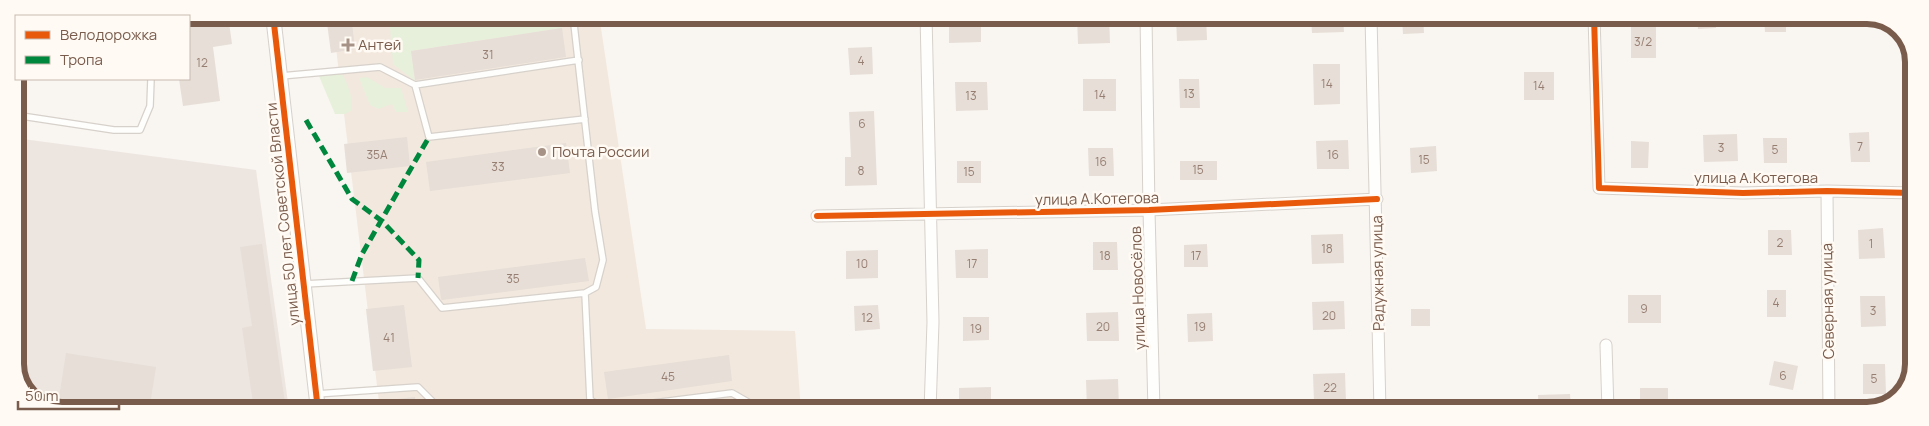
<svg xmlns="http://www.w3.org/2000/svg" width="1929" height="426" viewBox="0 0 1929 426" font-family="Manrope,sans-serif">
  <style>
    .residential { fill: #f2e8de }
    .industrial { fill: #ede5e0 }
    .green { fill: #e7f0db }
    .building { fill: #e6ded7 }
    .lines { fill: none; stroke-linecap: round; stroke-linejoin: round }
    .service-casing { stroke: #d7d1cb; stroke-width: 8 }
    .minor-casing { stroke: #d7d1cb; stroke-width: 13 }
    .tertiary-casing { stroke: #d7d1cb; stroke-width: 16 }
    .service { stroke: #fefefd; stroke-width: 5.5 }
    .minor { stroke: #fefefd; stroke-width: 11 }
    .tertiary { stroke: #fefefd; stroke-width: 14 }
    .quiet { stroke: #00873e; stroke-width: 5; stroke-dasharray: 10 5; stroke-linecap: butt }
    .cycleway-casing { stroke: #fffaf3; stroke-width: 9 }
    .cycleway { stroke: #e8590c; stroke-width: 6 }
    .poi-dot { fill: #a69286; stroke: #fffaf3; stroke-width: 2 }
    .labels { text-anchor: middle; stroke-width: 5; stroke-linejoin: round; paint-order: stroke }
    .number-label { font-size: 12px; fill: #977e72 }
    .poi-label { font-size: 15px; fill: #7a5c4d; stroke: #fffaf3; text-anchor: start }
    .street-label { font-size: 15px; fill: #7a5c4d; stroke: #fffaf3 }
    .rim { fill: none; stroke: #7a5c4d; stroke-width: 6 }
  </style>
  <rect width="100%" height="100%" fill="#f9f5f0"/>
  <path class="residential" d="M332,15H599L646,329L795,331L801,411L380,410Z"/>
  <path class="industrial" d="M15,138L256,170L289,410H53L28,397L15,370Z"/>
  <path class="green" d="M389,15H558L562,28L411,51L415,81L393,64Z
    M342,74C349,86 353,98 351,111L345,114H335L319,76Z
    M367,77L385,88H401L408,112H396L392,104L378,109L370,105L359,78Z"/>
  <path class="building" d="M207,15H228L232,44L213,47L220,101L183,106L179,79H189V21L207,18Z
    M326,15H351L355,49L331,53Z
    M847,15H874V26H847Z
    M949,15H981V42L949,43Z
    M1077,15H1109L1110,43L1078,44Z
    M1176,16H1206L1207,40L1177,41Z
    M1311,16H1343L1344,32L1312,33Z
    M1402,16H1423L1424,33L1403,34Z
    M1697,16H1716V28L1698,29Z
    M1764,16H1786V32H1765Z
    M1818,16H1848V26L1817,25Z
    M1631,26H1656V58H1631Z
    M562,28L566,57L415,80L411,51Z
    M872,47L873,74L850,75L848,48Z
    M1313,64H1340V104L1314,105Z
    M1524,72H1554V100H1524Z
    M1083,79H1116V111H1083Z
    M1179,79H1199L1200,108H1180Z
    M955,82H987L988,110L956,111Z
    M874,111L877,185L845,186V157H851L849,112Z
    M1869,132L1870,162H1851L1849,133Z
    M1737,134L1738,161L1704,162L1703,135Z
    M407,137L410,166L347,173L344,144Z
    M1763,138H1787V163H1764Z
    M1348,140L1349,169H1317L1316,141Z
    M1631,141L1649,142L1648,168H1631Z
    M566,143L570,173L430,191L426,162Z
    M1436,146L1437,171L1411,173L1410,148Z
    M1088,148H1113L1114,176H1089Z
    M957,161H981V183H957Z
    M1180,161H1217V180H1180Z
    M1883,228L1885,258L1859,259L1858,230Z
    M1768,230H1791L1792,255H1768Z
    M1343,234L1344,263L1312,264L1311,235Z
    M1093,242H1117L1118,270H1093Z
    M262,244L286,410H254L242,328L252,326L240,247Z
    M1207,244L1208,267H1184V245Z
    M988,249V278H956L955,250Z
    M878,250V278L846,279V251Z
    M585,258L589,281L442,300L441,299L438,277Z
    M1767,290H1786V317H1767Z
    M1628,295H1661V323H1628Z
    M1860,296H1885L1886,326L1861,327Z
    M1344,301L1345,329L1313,330L1312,302Z
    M404,305L412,367L373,371L366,309Z
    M878,305L880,329L855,331L854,306Z
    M1411,309H1430V326H1411Z
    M1118,312L1119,341H1087L1086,313Z
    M1212,313L1213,341L1188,342L1187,314Z
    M963,317H989V340L963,341Z
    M66,353L156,367L150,405L121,400L119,410H57Z
    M729,355L732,381L608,399L604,372Z
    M1774,361L1798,366L1793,390L1769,385Z
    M1863,364H1885L1886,394H1863Z
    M1345,373L1346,402H1314L1313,374Z
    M1118,379L1119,408L1087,409L1086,380Z
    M991,387V411H959V388Z
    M1640,388H1668V411H1640Z
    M1570,394L1571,411H1539L1538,395Z
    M415,397L417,410H364V403Z"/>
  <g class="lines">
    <g class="service-casing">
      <path id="service" d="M281,76L380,67L415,85L429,137L585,119
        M415,85L579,60
        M15,115L114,130H140L150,106L151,79
        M304,284L418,278L442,308L585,293L596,287L603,260L595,211L573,15
        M585,293L590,400L606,409L732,393L762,410
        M316,394L418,387L441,410"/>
    </g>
    <g class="minor-casing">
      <path id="minor" d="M926,15L933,322L930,411
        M1146,16L1149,210L1154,411
        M1371,16L1380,411
        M1594,16L1599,188L1743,193L1827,191L1913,193
        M1827,191L1829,411
        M817,216L1149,210L1377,199
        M1606,345L1608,411"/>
    </g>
    <g class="tertiary-casing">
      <path id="tertiary" d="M273,15L318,410"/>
    </g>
    <use href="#service" class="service"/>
    <use href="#minor" class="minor"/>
    <use href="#tertiary" class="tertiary"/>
    <path class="quiet" d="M306,120L352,199L382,221L419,260L418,278
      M352,281L362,254L429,137"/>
    <g class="cycleway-casing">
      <path id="cycleway" d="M273,15L318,410
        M1594,16L1599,188L1743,193L1827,191L1913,193
        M817,216L1149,210L1377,199"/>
    </g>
    <use href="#cycleway" class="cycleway"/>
  </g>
  <g class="poi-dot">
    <path d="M345.5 37.5h5v5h5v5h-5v5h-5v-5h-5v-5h5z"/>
    <circle cx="542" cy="152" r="5"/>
  </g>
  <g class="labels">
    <g class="number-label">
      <text x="1643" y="46">3/2</text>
      <text x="488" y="59">31</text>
      <text x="861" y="65">4</text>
      <text x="202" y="67">12</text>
      <text x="1327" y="88">14</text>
      <text x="1539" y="90">14</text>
      <text x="1189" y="98">13</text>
      <text x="1100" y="99">14</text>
      <text x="971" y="100">13</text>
      <text x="862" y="128">6</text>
      <text x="1860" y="151">7</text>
      <text x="1721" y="152">3</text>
      <text x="1775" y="154">5</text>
      <text x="377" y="159">35А</text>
      <text x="1333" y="159">16</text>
      <text x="1424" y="164">15</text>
      <text x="1101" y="166">16</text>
      <text x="498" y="171">33</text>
      <text x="1198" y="174">15</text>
      <text x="861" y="175">8</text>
      <text x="969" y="176">15</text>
      <text x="1780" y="247">2</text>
      <text x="1871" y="248">1</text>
      <text x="1327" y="253">18</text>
      <text x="1105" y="260">18</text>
      <text x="1196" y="260">17</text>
      <text x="862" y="268">10</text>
      <text x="972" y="268">17</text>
      <text x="513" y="283">35</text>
      <text x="1776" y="307">4</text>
      <text x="1644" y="313">9</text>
      <text x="1873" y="315">3</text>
      <text x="1329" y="320">20</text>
      <text x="867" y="322">12</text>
      <text x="1103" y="331">20</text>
      <text x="1200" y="331">19</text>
      <text x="976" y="333">19</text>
      <text x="389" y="342">41</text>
      <text x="1783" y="380">6</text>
      <text x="668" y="381">45</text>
      <text x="1874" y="383">5</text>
      <text x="1330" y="392">22</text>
    </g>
    <g class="poi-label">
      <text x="358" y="50">Антей</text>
      <text x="552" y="157">Почта России</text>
    </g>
    <g class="street-label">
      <text x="1756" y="183">улица А.Котегова</text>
      <text transform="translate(1097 199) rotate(-1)" y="5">улица А.Котегова</text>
      <text transform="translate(283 214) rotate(-96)" y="5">улица 50 лет Советской Власти</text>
      <text transform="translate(1378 273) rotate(-91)" y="5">Радужная улица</text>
      <text transform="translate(1138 288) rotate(-92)" y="5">улица Новосёлов</text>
      <text transform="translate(1828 301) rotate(-91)" y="5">Северная улица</text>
    </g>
  </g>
  <path d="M0 0H1929V426H0ZM62 24H1867A38 38 0 0 1 1905 62V364A38 38 0 0 1 1867 402H62A38 38 0 0 1 24 364V62A38 38 0 0 1 62 24Z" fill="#fffaf3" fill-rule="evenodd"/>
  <path class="rim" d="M62 24H1867A38 38 0 0 1 1905 62V364A38 38 0 0 1 1867 402H62A38 38 0 0 1 24 364V62A38 38 0 0 1 62 24Z"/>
  <rect x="15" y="15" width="175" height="65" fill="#fffaf3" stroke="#cabbb1"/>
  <rect x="25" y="31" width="25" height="8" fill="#e8590c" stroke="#cabbb1"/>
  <text x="60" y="40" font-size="15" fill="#7a5c4d">Велодорожка</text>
  <rect x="25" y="56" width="25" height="8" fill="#00873e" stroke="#cabbb1"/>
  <text x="60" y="65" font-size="15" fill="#7a5c4d">Тропа</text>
  <path d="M18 401v8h101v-8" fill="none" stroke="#7a5c4d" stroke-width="2.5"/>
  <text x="25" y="401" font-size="15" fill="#7a5c4d" stroke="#fffaf3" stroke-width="4" paint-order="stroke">50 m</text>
</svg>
